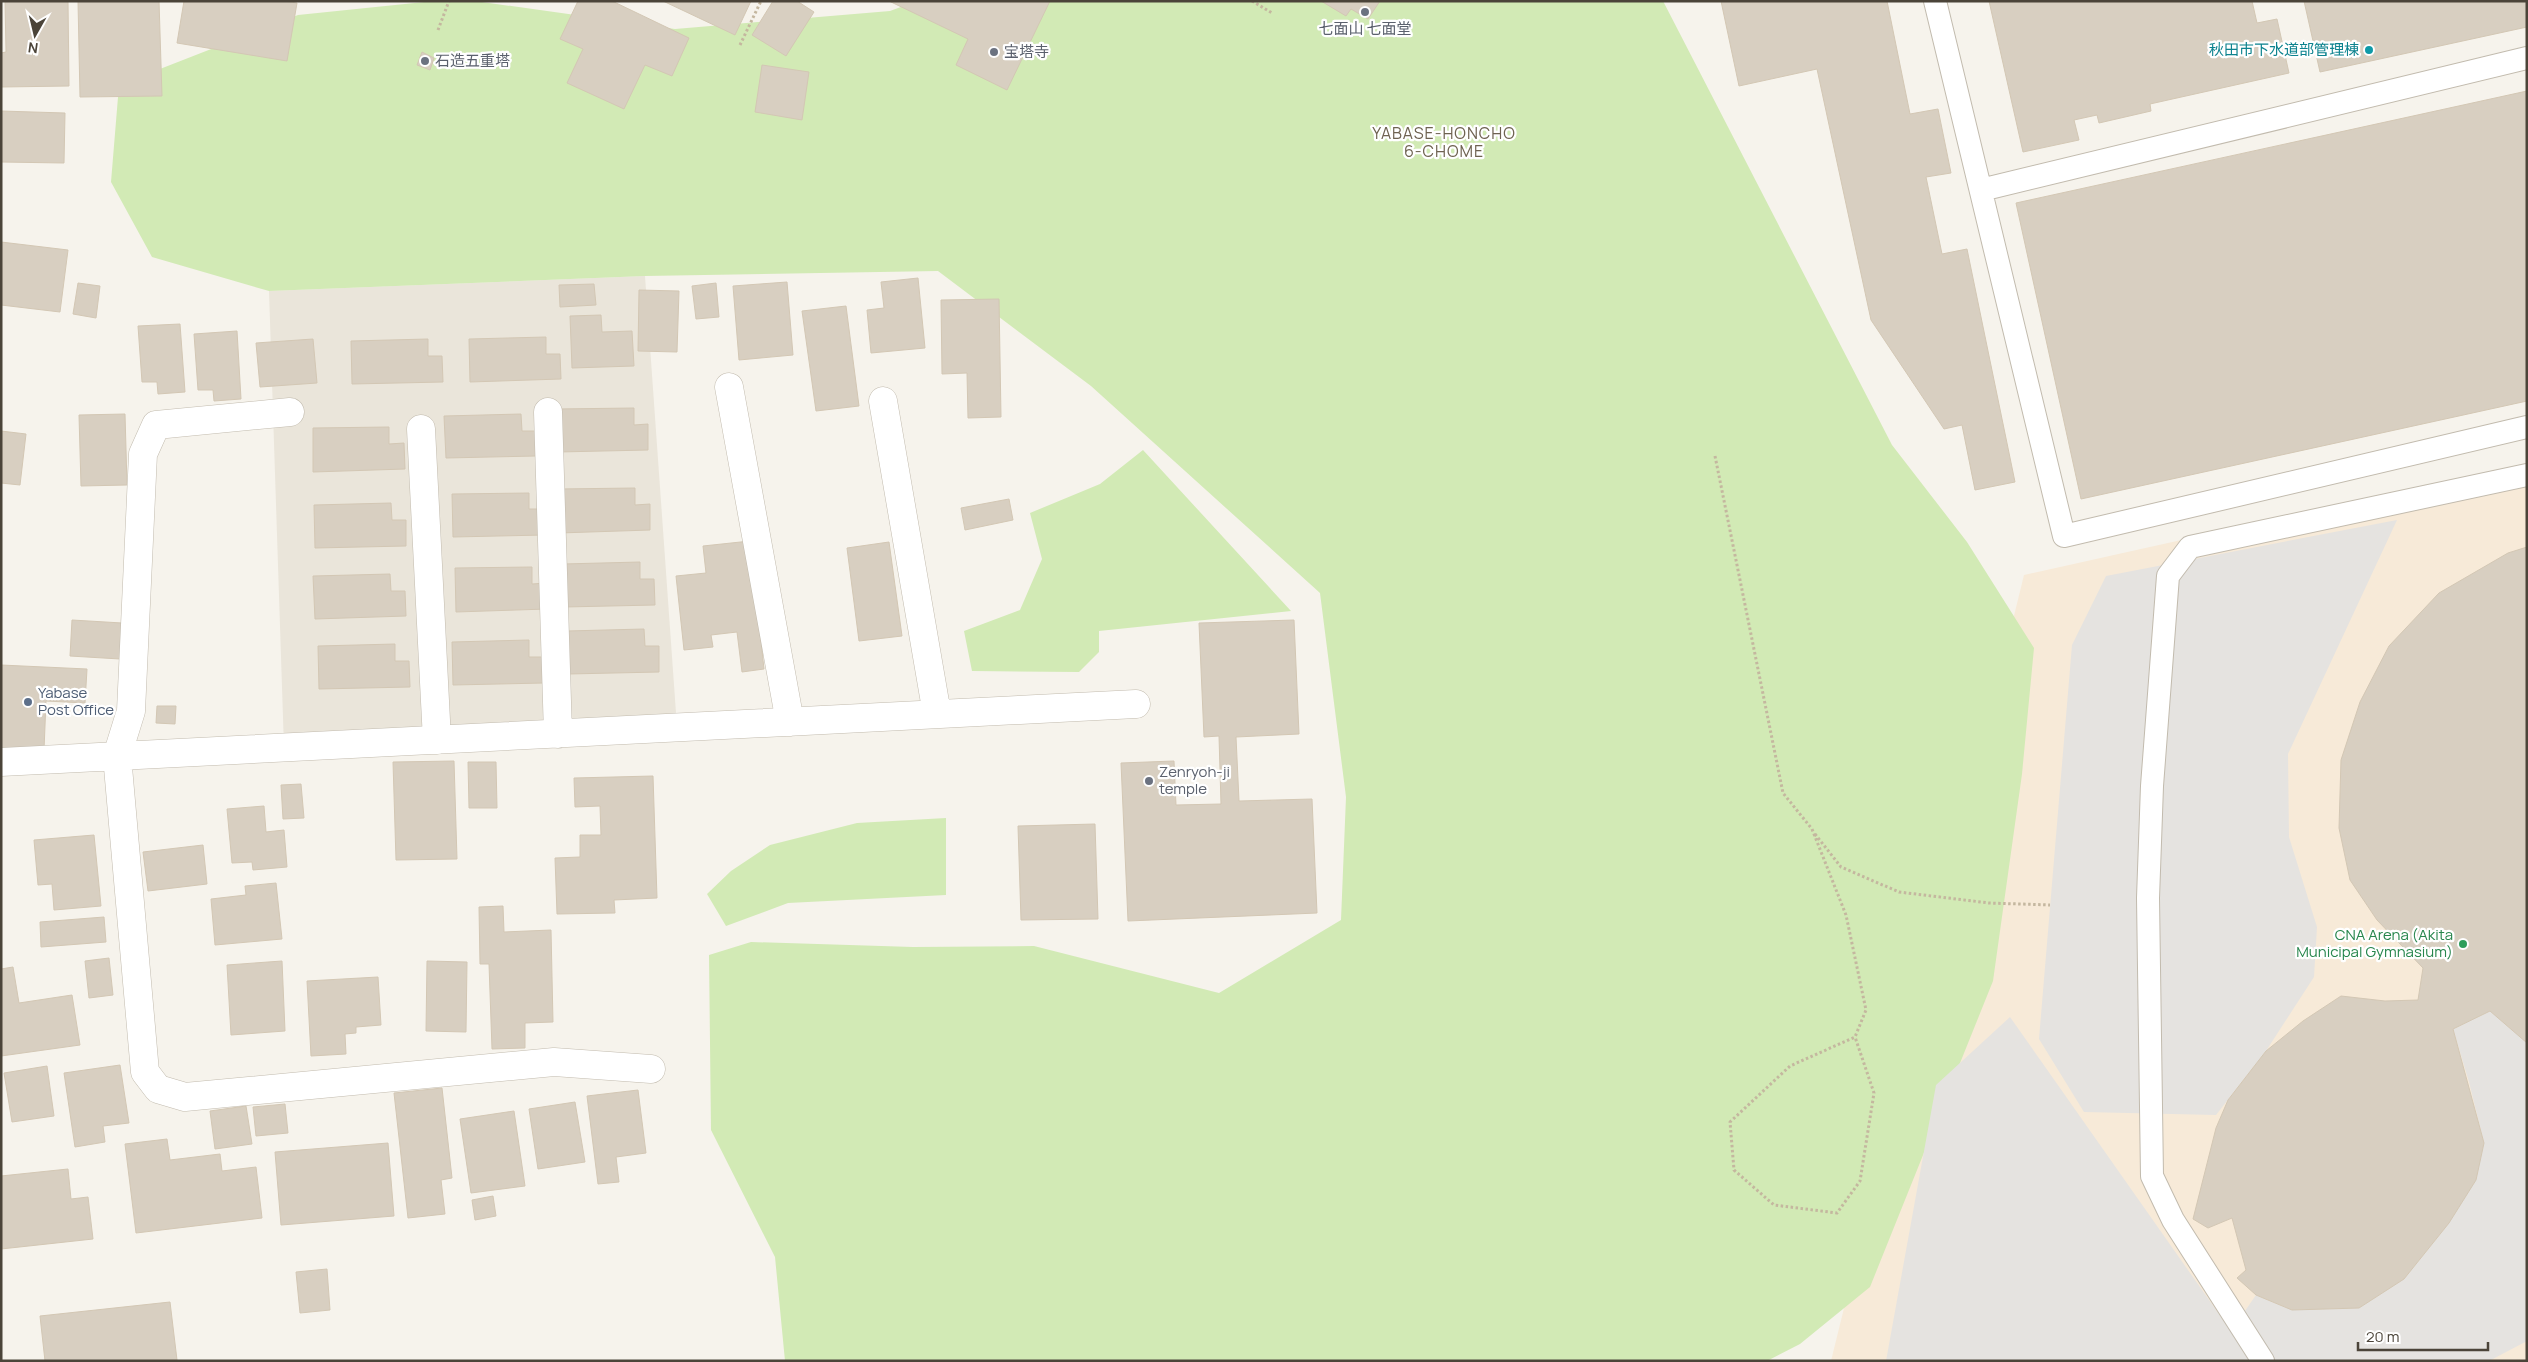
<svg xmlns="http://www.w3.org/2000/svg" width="2528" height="1362" viewBox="0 0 2528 1362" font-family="Manrope,'Noto Sans JP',sans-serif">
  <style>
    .residential { fill: #eae5da }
    .commercial { fill: #f7ead8 }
    .green { fill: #d2eab5 }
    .parking { fill: #e5e3e0 }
    .building { fill: #d8cfc1; stroke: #d3c7b4 }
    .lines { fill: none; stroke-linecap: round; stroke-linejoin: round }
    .service-casing { stroke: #c2bbae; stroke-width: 24 }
    .minor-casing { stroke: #c2bbae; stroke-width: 29 }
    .path { stroke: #c4b79f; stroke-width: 3; stroke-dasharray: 2.5 2.5; stroke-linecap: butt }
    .service { stroke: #fff; stroke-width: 22 }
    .minor { stroke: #fff; stroke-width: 28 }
    .worship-dot { fill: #6b7280; stroke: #fff; stroke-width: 2 }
    .culture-dot { fill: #0f9aa8; stroke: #fff; stroke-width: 2 }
    .service-dot { fill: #5c6f8a; stroke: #fff; stroke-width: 2 }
    .leisure-dot { fill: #2e9e5b; stroke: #fff; stroke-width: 2 }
    .labels { text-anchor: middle; stroke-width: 4.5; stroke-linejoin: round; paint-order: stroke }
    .worship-label { font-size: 15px; fill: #5b616d; stroke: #fff; text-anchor: start }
    .culture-label { font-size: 15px; fill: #0d838f; stroke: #fff; text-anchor: end }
    .service-label { font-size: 15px; fill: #4e5e75; stroke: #fff; text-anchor: start }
    .leisure-label { font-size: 15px; fill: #27864d; stroke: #fff; text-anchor: end }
    .neighbourhood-label { font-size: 16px; letter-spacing: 1px; fill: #6e6250; stroke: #fff }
  </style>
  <rect width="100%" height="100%" fill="#f6f3ec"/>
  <path class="residential" d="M645,276L677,727L284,748L269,291Z"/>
  <path class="commercial" d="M2527,463V1361H1831L2024,575Z"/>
  <path class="green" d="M434,1H475L675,29L890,11L917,1H1663L1892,445L1967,542L2034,648L2022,774L1993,981L1870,1287L1800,1344L1767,1361H785L775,1257L711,1130L709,955L751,942L913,947L1034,946L1219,993L1341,920L1346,797L1320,593L1091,386L938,271L645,276L269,291L152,257L111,182L119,85L298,15Z
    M1143,450L1291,611L1099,631V652L1079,672L972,671L964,631L1020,610L1042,559L1030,513L1100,484Z
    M946,818V895L788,903L726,926L707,894L731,871L770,845L857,823Z"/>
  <path class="parking" d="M2397,520L2288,754L2289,837L2317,927L2314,977L2266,1051L2216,1115L2084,1112L2039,1039L2072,645L2106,576Z
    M2490,1011L2527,1042V1341L2489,1361H2263L2238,1321L2256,1295L2292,1310L2359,1308L2404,1279L2449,1223L2475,1180L2484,1143L2469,1082L2453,1029Z
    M2010,1017L2252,1361H1886L1936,1085Z"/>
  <path class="building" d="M5,1H68L69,86L1,87V53L6,52Z
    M78,1H159L162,96L80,97Z
    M184,1H284L297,3L287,61L177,43Z
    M578,1H612L689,38L672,76L645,65L624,109L567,83L583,49L560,39Z
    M663,1H751L735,35Z
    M773,1H797L814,12L786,56L752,35Z
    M889,1H1050L1007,90L956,65L968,39Z
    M1321,1H1380L1368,19L1351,9L1346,16Z
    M1721,1H1887L1910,114L1938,109L1951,173L1926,177L1942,254L1967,249L2015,482L1975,490L1962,425L1944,429L1871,320L1817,69L1739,86Z
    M1989,1H2252L2257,23L2277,19L2289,73L2150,104L2151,111L2099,123L2097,115L2074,120L2079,140L2023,152Z
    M2304,1H2527V27L2320,72Z
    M422,52L434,58L430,70L417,65Z
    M762,65L809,72L802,120L755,112Z
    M2527,91V401L2081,499L2016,203Z
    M1,111L65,113L64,163L1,162Z
    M1,242L68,250L60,312L1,305Z
    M918,278L925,348L871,353L867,310L884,308L881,282Z
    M787,282L793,355L739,360L733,286Z
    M78,283L100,286L96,318L73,314Z
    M716,283L719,317L696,319L692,286Z
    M594,284L596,305L560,307L559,285Z
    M639,290L679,291L677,352L638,351Z
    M999,299L1001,417L968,418L967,373L942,374L941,300Z
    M846,306L859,406L816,411L802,311Z
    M601,315L602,332L632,331L634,366L572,368L570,316Z
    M180,324L185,392L158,394L157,382H142L138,326Z
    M237,331L241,399L214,401L213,390H198L194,334Z
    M546,337V354H560L561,379L470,382L469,339Z
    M313,339L317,383L260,387L256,343Z
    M428,339V356H442L443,382L352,384L351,341Z
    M634,408V425L648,424V450L558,452L556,409Z
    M125,414L127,485L81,486L79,415Z
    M521,414L522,431H536V456L446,458L444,416Z
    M389,427V444L404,443L405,469L313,472V428Z
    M1,431L26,434L20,485L1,483Z
    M635,488V505L650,504V530L559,533L558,489Z
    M529,493V509H544V535L453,537L452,494Z
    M1009,499L1013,520L965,530L961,508Z
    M391,503L392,520H406V546L315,548L314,505Z
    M750,541L764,669L742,672L737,632L711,635L713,647L684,650L676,576L706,573L703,546Z
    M889,542L902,636L859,641L847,548Z
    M2527,547V1043L2490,1011L2453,1029L2484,1143L2476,1180L2449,1223L2404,1279L2359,1308L2292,1310L2256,1295L2237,1278L2246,1270L2232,1218L2208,1228L2193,1219L2216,1128L2228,1100L2266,1051L2303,1021L2341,996L2385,1001L2418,1000L2423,968L2377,920L2350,880L2339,828L2341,760L2360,702L2389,646L2439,593L2508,553Z
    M640,562V579H654L655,605L564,607L563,564Z
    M532,567V584L546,583L547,609L456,612L455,568Z
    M390,574L391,591H405L406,616L315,619L313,576Z
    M72,620L122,623L120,659L70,656Z
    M1294,620L1299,734L1236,737L1239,801L1312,799L1317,913L1128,921L1121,763L1174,761L1176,805L1221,804L1219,736L1204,737L1199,623Z
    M644,629L645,646H659V672L568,674L567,631Z
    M529,640V657H543L544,683L453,685L452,642Z
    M395,644V661H409L410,687L319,689L318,646Z
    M1,665L87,669L85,703L46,701L44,750L1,748Z
    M157,706H176L175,724L156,723Z
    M454,761L457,859L396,860L393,762Z
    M468,762H496L497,808H469Z
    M653,776L657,898L614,900L615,913L557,914L555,858L580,857V835H601L600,806L575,807L574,778Z
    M301,784L304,818L283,819L281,785Z
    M264,806L266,832L284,830L287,867L253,870L252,862L232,863L227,809Z
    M1095,824L1098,919L1021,920L1018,826Z
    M94,835L101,906L54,910L52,884L38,885L34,840Z
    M203,845L207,884L148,891L143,852Z
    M276,883L282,939L215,945L211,899L246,895L245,886Z
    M503,906L504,932L551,930L553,1022L525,1023V1048L492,1049L489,964H480L479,907Z
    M104,917L106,942L41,947L40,922Z
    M109,958L113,995L89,998L85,961Z
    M282,961L285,1031L231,1035L227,965Z
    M427,961L467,962L466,1032L426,1031Z
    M13,967L19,1003L72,995L80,1045L1,1056V969Z
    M378,977L381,1025L356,1027V1033L345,1034L346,1054L311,1056L307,981Z
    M120,1065L129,1123L103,1126L105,1142L75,1147L64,1073Z
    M47,1066L54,1116L12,1122L4,1073Z
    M442,1088L452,1178L441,1180L445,1214L408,1218L394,1093Z
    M638,1090L646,1153L616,1157L619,1182L598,1184L587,1096Z
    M575,1102L585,1162L538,1169L529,1109Z
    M285,1104L288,1133L256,1136L253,1107Z
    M246,1106L252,1144L215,1149L210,1111Z
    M514,1111L525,1186L471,1193L460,1119Z
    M167,1139L170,1160L220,1154L222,1171L256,1167L262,1218L136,1233L125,1144Z
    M388,1143L394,1216L281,1225L275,1152Z
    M68,1169L71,1199L88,1197L93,1239L1,1249V1176Z
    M493,1196L496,1216L475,1220L472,1200Z
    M327,1269L330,1310L300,1313L296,1272Z
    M170,1302L177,1360L45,1361L40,1316Z"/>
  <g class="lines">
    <g class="service-casing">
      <path id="service" d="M1935,1L2064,536L2527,427
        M1981,190L2527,58
        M2263,1361L2173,1220L2152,1176L2148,898L2152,786L2168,576L2190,547L2527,475"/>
    </g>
    <g class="minor-casing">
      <path id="minor" d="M729,387L790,722
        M883,401L937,714
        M290,412L156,425L143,454L131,711L117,756L145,1072L158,1089L185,1097L554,1062L651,1069
        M548,412L558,734
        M421,429L437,740
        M1,762L1136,704"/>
    </g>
    <path class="path" d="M1252,1L1272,13
      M438,30L449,1
      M740,45L761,1
      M1715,456L1783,793L1812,829
      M1812,829L1846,915L1866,1010L1855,1037L1790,1066L1730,1122L1734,1170L1774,1205L1837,1213L1860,1181L1874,1093L1855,1037
      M1815,834L1841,867L1899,892L1989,903L2050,905"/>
    <use href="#service" class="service"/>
    <use href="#minor" class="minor"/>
  </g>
  <g class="worship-dot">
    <circle cx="1365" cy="12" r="5"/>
    <circle cx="994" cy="52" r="5"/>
    <circle cx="425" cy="61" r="5"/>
    <circle cx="1149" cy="781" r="5"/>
  </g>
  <circle class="culture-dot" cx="2369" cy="50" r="5"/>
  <circle class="service-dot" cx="28" cy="702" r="5"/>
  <circle class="leisure-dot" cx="2463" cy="944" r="5"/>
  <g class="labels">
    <g class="worship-label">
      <text x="1365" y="34" text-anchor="middle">七面山 七面堂</text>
      <text x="1004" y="57">宝塔寺</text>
      <text x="435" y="66">石造五重塔</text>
      <text x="1159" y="777">Zenryoh-ji<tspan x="1159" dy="17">temple</tspan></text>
    </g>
    <g class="culture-label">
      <text x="2359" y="55">秋田市下水道部管理棟</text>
    </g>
    <g class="service-label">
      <text x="38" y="698">Yabase<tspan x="38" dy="17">Post Office</tspan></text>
    </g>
    <g class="leisure-label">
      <text x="2453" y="940">CNA Arena (Akita<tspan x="2453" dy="17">Municipal Gymnasium)</tspan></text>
    </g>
    <g class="neighbourhood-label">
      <text x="1444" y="139">YABASE-HONCHO<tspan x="1444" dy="18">6-CHOME</tspan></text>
    </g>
  </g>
  <rect width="2528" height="1362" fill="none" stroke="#4b4439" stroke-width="5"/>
  <g transform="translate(35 35) rotate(188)" stroke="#ffffff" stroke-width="4" paint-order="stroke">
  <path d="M0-4L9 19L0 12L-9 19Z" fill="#4b4439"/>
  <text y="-8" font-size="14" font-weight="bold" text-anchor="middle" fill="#4b4439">N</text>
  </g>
  <path d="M2358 1342v8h130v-8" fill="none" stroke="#4b4439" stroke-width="2.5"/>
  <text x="2366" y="1342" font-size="15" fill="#4b4439" stroke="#ffffff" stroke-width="4" paint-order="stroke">20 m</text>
</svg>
